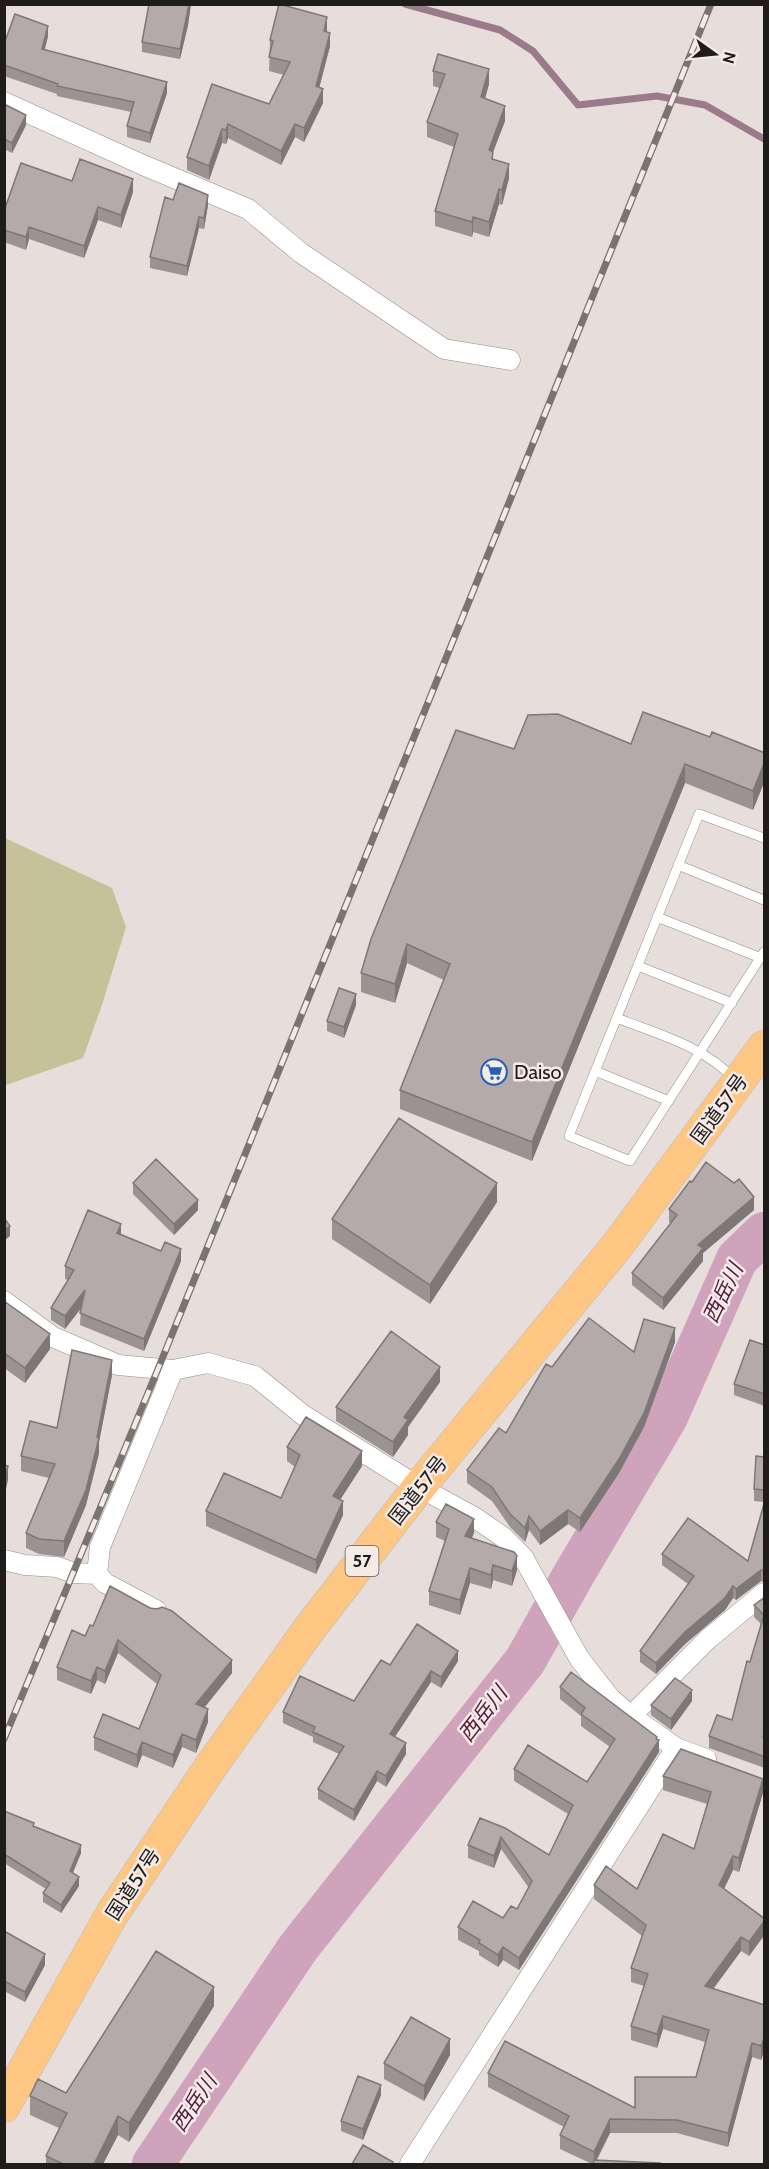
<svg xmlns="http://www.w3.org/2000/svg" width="769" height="2169" viewBox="0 0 769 2169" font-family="Cabin,'Noto Sans JP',sans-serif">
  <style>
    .green { fill: #c6c198 }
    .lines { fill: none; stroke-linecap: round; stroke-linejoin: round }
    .stream { stroke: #9b7a8c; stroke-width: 7 }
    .river { stroke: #d0a3bc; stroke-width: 42 }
    .lane-casing { stroke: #958d89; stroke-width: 10 }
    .street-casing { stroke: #958d89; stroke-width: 21 }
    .highway-casing { stroke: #bcbbbb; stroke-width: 34 }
    .lane { stroke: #fff; stroke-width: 9 }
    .street { stroke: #fff; stroke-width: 20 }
    .highway { stroke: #fdc783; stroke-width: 33 }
    .rail-casing { stroke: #797371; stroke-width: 7 }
    .rail { stroke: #f4ebe7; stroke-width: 4.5; stroke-dasharray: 14; stroke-linecap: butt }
    .wall { fill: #9b9292 }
    .shaded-wall { fill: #7e7777 }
    .building { fill: #b4aaaa; stroke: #7e7777; stroke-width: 1.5 }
    .labels { text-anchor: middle; stroke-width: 5; stroke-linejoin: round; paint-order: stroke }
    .shield { fill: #f4ebe7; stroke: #5f5a58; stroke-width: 1.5 }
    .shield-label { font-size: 18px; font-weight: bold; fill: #1f1c1b }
    .poi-label { font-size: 20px; fill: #1f1c1b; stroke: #f4ebe7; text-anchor: start }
    .street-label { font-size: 20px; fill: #1f1c1b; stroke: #f4ebe7 }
    .water-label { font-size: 21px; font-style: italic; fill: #501a3d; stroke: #f4ebe7 }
  </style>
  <rect width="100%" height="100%" fill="#e7ddda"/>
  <path class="green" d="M5,838L112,888L126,927L102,1005L83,1058L6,1085Z"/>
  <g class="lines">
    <path class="stream" d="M405,4L500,30L533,51L578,105L657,96L705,105L764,139"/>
    <path class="river" d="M153,2164L298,1948L525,1661L574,1574L667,1417L737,1259L764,1233"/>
    <g class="lane-casing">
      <path id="lane" d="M764,838L699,814L569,1136L630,1161L764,952
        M678,865L764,900
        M657,917L761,958
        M638,966L732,1003
        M617,1018C657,1034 704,1046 734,1079
        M595,1071L669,1101"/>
    </g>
    <g class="street-casing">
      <path id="street" d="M4,102L143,165L248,209L301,253L444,349L510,360
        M4,1301L53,1337L118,1365L173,1370L208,1363L255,1376L303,1415L419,1487L474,1517L503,1537L523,1557L579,1658L610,1698L631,1716L676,1748L706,1759
        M4,1560L25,1565L57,1567L74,1573L97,1574L100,1547L173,1370
        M97,1574L105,1583L156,1610
        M631,1716L708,1639L764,1593
        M410,2164L676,1748"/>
    </g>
    <g class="highway-casing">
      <path id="highway" d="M4,2106L112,1914L209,1769L310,1628L419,1487L617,1246L764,1047"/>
    </g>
    <use href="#lane" class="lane"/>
    <use href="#street" class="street"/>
    <use href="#highway" class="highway"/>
    <g class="rail-casing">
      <path id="rail" d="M4,1739L158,1369L711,4"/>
    </g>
    <use href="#rail" class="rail"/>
  </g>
  <path class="wall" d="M149,4H191L188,25L180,59L142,52V42Z
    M327,32L330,46L319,88L323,103L304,142L295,137L281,165L228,138L226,144L222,143L209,180L187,170V157L212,84L269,104L284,75L269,71L270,40Z
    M48,36L45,49L167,93L150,143L127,137V126L131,112L57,96V94L4,76V44Z
    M433,71L489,84L485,99L505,121L493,152V159L509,178L502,205L499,204L489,237L473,232L472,237L435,226V211L454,147L427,137V122L440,88L433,86Z
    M4,104L26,125L12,153L4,149Z
    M72,181L133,192L121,228L98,220L84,258L29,239L26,250L4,242V211Z
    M208,205L204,229L199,228L187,276L150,268V257Z
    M710,737L765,753V780L753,810L685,783L532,1161L400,1109V1090L444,980L407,963L395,1003L361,992V973L514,749L631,744Z
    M356,1005L344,1038L327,1031V1021Z
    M133,1183L198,1210L174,1235L133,1194Z
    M497,1202L430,1304L332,1239V1219Z
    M669,1209L754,1210L703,1253V1261L663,1310L632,1285V1273L671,1223L669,1222Z
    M121,1234L181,1261L144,1351L80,1325L81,1308L65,1329L51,1320V1308L68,1280L65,1279V1266Z
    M4,1301L50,1349L25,1383L4,1368Z
    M675,1342L644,1427L619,1473L580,1532L568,1524L540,1545L529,1530L525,1542L510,1527L492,1501L467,1483V1470L506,1433L552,1367L634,1352Z
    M765,1345V1406L734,1395V1384Z
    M112,1375L99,1442V1453L86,1505L64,1557L39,1554L26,1548V1533L49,1478L21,1471V1456L57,1428Z
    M440,1382L408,1427V1435L393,1457L336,1421V1407Z
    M287,1447L362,1466L340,1499L343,1515L316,1574L206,1526V1511L281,1498L295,1467L287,1461Z
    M765,1457V1582L761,1581L736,1600L733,1598L725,1610L685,1644L656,1674L640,1662V1651L688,1584L662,1565V1554L748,1561L764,1502L754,1501V1489Z
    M436,1522L474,1533L472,1538L517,1570L512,1586L493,1580L491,1589L470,1583L460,1615L429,1605V1591L445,1541L436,1537Z
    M765,1597V1768L709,1748V1736L732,1720L761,1624L754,1617V1605Z
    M90,1625L232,1673L204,1708L208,1722L196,1753L182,1747L173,1768L142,1755L137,1768L94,1750V1737L139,1729L157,1684L118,1653L105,1684L97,1680L91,1694L57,1680V1667L85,1636Z
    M458,1661L441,1688L431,1682L395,1737L406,1754L386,1787L377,1781L354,1821L318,1799V1789L339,1754L313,1742V1737L283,1723V1712L354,1701L390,1665Z
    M560,1687L657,1740L659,1752L519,1970L503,1960L498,1967L479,1955V1951L458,1940V1927L503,1918L517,1909L529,1888L501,1849L494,1868L468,1858V1845L480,1818L549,1855L568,1814L514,1781V1769L587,1782L610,1747L581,1726V1716L560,1699Z
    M692,1701L671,1730L651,1715V1705Z
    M663,1776L763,1793L739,1872L733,1870L724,1889L765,1919V1934L749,1956L741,1951L713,1989L765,2005V2048L761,2060L752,2057L728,2147L677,2133H610L597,2160L660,2164H592L560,2149V2135L564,2127L488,2087V2073L635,2108L696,2077L705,2042L663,2029L657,2048L631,2040V2026L644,1986L631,1982V1968L642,1936L594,1899V1885L637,1889L694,1849L707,1804L663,1790Z
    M4,1811L34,1826L81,1853L72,1873L79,1886L61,1913L43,1902V1893L46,1889L4,1863Z
    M4,1931L45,1965L25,2002L4,1991Z
    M214,2006L129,2142L118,2135L103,2164H46V2156L59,2128L30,2115V2096L66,2093Z
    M450,2055L424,2101L384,2079V2063Z
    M381,2095L363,2140L341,2131V2121Z"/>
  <path class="shaded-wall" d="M189,4H191L188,25L180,59V49Z
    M327,17V31L324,45V31Z
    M48,26V36L42,59V49Z
    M330,33V46L316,100V86Z
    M489,69V84L481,112V97Z
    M167,82V93L150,143V133Z
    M323,89V103L304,142V128Z
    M505,106V121L493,152V166L489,150Z
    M26,115V125L12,153V143Z
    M228,124V138L226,144V130Z
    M295,124V137L281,165V151Z
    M222,129V143L209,180V166Z
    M509,164V178L502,205V190Z
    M133,179V192L121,228V215Z
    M499,189V204L489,237V222Z
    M208,195V205L204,229V218Z
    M98,207V220L84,258V246Z
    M199,217V228L187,276V266Z
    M473,217V232L472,237V222Z
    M29,227V239L26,250V237Z
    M765,761V780L753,810V791Z
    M685,764V783L532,1161V1142Z
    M407,944V963L395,1003V984Z
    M356,994V1005L344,1038V1027Z
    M497,1183V1202L430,1304V1285Z
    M754,1197V1210L703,1253V1261L663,1310V1298L698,1245Z
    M198,1200V1210L174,1235V1224Z
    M121,1224V1237L117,1233Z
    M10,1226V1236L4,1241V1230Z
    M181,1249V1261L144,1351V1339Z
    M85,1290V1303L65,1329V1316Z
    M675,1328V1342L644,1427L619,1473L580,1532V1518Z
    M50,1334V1349L25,1383V1368Z
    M112,1360V1375L99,1442V1453L86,1505L64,1557V1541L97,1437Z
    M440,1367V1382L408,1427V1435L393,1457V1442L404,1417Z
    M362,1451V1466L333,1511V1496Z
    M8,1466V1480L4,1498V1484Z
    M343,1501V1515L316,1574V1560Z
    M568,1510V1524L540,1545V1531Z
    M529,1516V1530L525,1542V1528Z
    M474,1519V1533L465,1550V1536Z
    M517,1556V1570L512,1586V1571Z
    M493,1565V1580L491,1589V1575Z
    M470,1568V1583L460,1615V1600Z
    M761,1570V1581L736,1600V1589Z
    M733,1586V1598L725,1610L685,1644L656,1674V1663L685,1632Z
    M118,1640V1653L105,1684V1671Z
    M458,1651V1661L441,1688V1677Z
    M232,1660V1673L196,1718V1704Z
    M97,1667V1680L91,1694V1681Z
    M431,1671V1682L390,1744V1734Z
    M692,1690V1701L671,1730V1719Z
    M208,1709V1722L196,1753V1740Z
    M182,1734V1747L173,1768V1755Z
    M657,1737V1743L659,1740V1752L519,1970V1958Z
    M142,1742V1755L137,1768V1755Z
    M406,1743V1754L386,1787V1776Z
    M377,1771V1781L354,1821V1810Z
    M763,1779V1793L739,1872V1858Z
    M501,1837V1849L494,1868V1856Z
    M81,1845V1853L70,1880V1871Z
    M733,1856V1870L719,1899V1885Z
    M79,1877V1886L61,1913V1905Z
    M765,1920V1934L749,1956V1942Z
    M741,1937V1951L705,2000V1986Z
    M503,1947V1960L498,1967V1955Z
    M45,1954V1965L25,2002V1992Z
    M214,1987V2006L129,2142V2123Z
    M663,2016V2029L657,2048V2034Z
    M765,2035V2048L761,2060V2046Z
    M450,2039V2055L424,2101V2086Z
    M752,2043V2057L728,2147V2133Z
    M381,2085V2095L363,2140V2129Z
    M118,2116V2135L103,2164H94Z
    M610,2119V2133L594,2164V2152Z"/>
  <path class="building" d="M149,4H189L180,49L142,42Z
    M279,4L327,17L324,31L330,33L316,86L323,89L304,128L295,124L281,151L228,124L226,130L222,129L209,166L187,157L212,84L269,104L290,62L269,57L273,41L270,40Z
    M15,14L48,26L42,49L167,82L150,133L127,126L134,102L57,86L58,84L4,65V44Z
    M438,54L489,69L481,97L505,106L489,150L493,152L492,159L509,164L502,190L499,189L489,222L473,217L472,222L435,211L458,134L427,122L445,74L433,71Z
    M4,104L26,115L12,143L4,139Z
    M80,159L133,179L121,215L98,207L84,246L29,227L26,237L4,230V211L21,163L72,181Z
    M179,183L208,195L204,218L199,217L187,266L150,257L165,197L173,200Z
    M643,712L710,737L712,732L765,753V761L753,791L685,764L532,1142L400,1090L450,964L407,944L395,984L361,973L371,939L456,730L514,749L528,715L558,714L631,744Z
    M339,988L356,994L344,1027L327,1021Z
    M399,1118L497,1183L430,1285L332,1219Z
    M156,1159L198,1200L174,1224L133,1183Z
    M706,1162L734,1183L739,1179L754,1197L698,1245L703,1248L663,1298L632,1273L677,1215L669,1209L690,1181L692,1182Z
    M88,1210L121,1224L117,1233L161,1251L165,1242L181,1249L144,1339L80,1313L85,1290L65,1316L51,1308L74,1270L65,1266Z
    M4,1218L10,1226L4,1230Z
    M4,1301L50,1334L25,1368L4,1353Z
    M589,1318L634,1352L644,1319L675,1328L644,1413L619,1459L580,1518L568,1510L540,1531L529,1516L525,1528L510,1514L492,1487L467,1470L499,1428L506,1433L546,1364L552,1367Z
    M391,1331L440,1367L404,1417L408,1420L393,1442L336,1407Z
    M750,1340L765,1345V1394L734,1384Z
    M72,1350L112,1360L97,1437L99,1438L86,1490L64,1541L39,1539L26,1533L55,1464L21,1456L30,1421L57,1428Z
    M306,1417L362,1451L333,1496L343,1501L316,1560L206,1511L224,1473L281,1498L300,1455L287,1447Z
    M756,1456L765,1457V1490L754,1489Z
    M4,1465L8,1466L4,1484Z
    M765,1500V1570H761L736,1589L733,1586L725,1598L685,1632L656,1663L640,1651L694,1576L662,1554L688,1518L748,1561Z
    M446,1504L474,1519L465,1536L514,1552L517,1556L512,1571L493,1565L491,1575L470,1568L460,1600L429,1591L449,1529L436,1522Z
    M110,1586L150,1608L157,1609L162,1607L172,1611L232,1660L196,1704L208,1709L196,1740L182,1734L173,1755L142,1742L137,1755L94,1737L103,1714L139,1729L161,1675L118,1640L105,1671L97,1667L91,1681L57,1667L72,1630L85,1636L90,1625L93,1626Z
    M765,1597V1732L763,1737L765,1738V1757L709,1736L717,1715L732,1720L747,1661L750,1662L764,1615L754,1605Z
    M417,1624L458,1651L441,1677L431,1671L390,1734L406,1743L386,1776L377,1771L354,1810L318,1789L344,1746L313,1732L315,1727L283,1712L300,1676L354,1701L381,1660L390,1665Z
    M571,1672L657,1737L656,1739L659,1740L519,1958L503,1947L498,1955L479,1943L480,1940L458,1927L473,1901L503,1918L511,1906L517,1909L532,1881L501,1837L494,1856L468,1845L480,1818L505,1828L549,1855L573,1805L514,1769L528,1745L587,1782L615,1739L581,1714L585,1708L560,1687Z
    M675,1678L692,1690L671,1719L651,1705Z
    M681,1749L763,1779L739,1858L733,1856L719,1885L765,1919V1920L749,1942L741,1937L705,1986L765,2005V2035L761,2046L752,2043L728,2133L677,2120L610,2119L594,2152L560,2135L569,2116L488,2073L505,2041L635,2108V2077H696L709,2030L663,2016L657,2034L631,2026L648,1974L631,1968L646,1925L594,1885L606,1866L637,1889L663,1834L694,1849L711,1792L663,1776Z
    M4,1811L34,1823L33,1826L81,1845L70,1871L79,1877L61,1905L43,1893L50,1883L4,1854Z
    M4,1931L45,1954L25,1992L4,1981Z
    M156,1951L214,1987L129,2123L118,2116L94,2164H63L46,2156L67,2113L30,2096L38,2079L66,2093Z
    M411,2017L450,2039L424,2086L384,2063Z
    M358,2076L381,2085L363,2129L341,2121Z
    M363,2145L393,2162L392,2164H352Z
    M594,2160L660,2163V2164H593Z"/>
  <defs>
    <g id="supermarket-ring" transform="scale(1.35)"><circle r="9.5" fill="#f4ebe7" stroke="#2261b3" stroke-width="1.5"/><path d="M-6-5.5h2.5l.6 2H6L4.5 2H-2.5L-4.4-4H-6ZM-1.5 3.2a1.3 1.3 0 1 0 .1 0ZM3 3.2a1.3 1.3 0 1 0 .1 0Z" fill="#2261b3"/></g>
  </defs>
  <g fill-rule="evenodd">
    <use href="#supermarket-ring" x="494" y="1072"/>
  </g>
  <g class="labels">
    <rect class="shield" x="345.5" y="1546" width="33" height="30" rx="4.5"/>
    <g class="shield-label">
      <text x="362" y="1567">57</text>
    </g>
    <g class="poi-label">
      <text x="514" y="1079">Daiso</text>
    </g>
    <g class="street-label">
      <text transform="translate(719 1109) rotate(-54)" y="7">国道57号</text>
      <text transform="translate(418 1490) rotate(-52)" y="7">国道57号</text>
      <text transform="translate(133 1884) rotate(-57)" y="7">国道57号</text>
    </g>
    <g class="water-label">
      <text transform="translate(723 1293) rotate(-64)" y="7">西岳川</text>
      <text transform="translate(483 1714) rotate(-52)" y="7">西岳川</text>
      <text transform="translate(194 2103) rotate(-56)" y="7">西岳川</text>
    </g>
  </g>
  <rect width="769" height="2169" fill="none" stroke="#1f1c1b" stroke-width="12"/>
  <g transform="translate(715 54) rotate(105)" stroke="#f4ebe7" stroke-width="4.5" paint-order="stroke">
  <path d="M0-4.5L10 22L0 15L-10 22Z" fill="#1f1c1b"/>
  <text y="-9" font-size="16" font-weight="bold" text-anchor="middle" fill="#1f1c1b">N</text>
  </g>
</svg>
